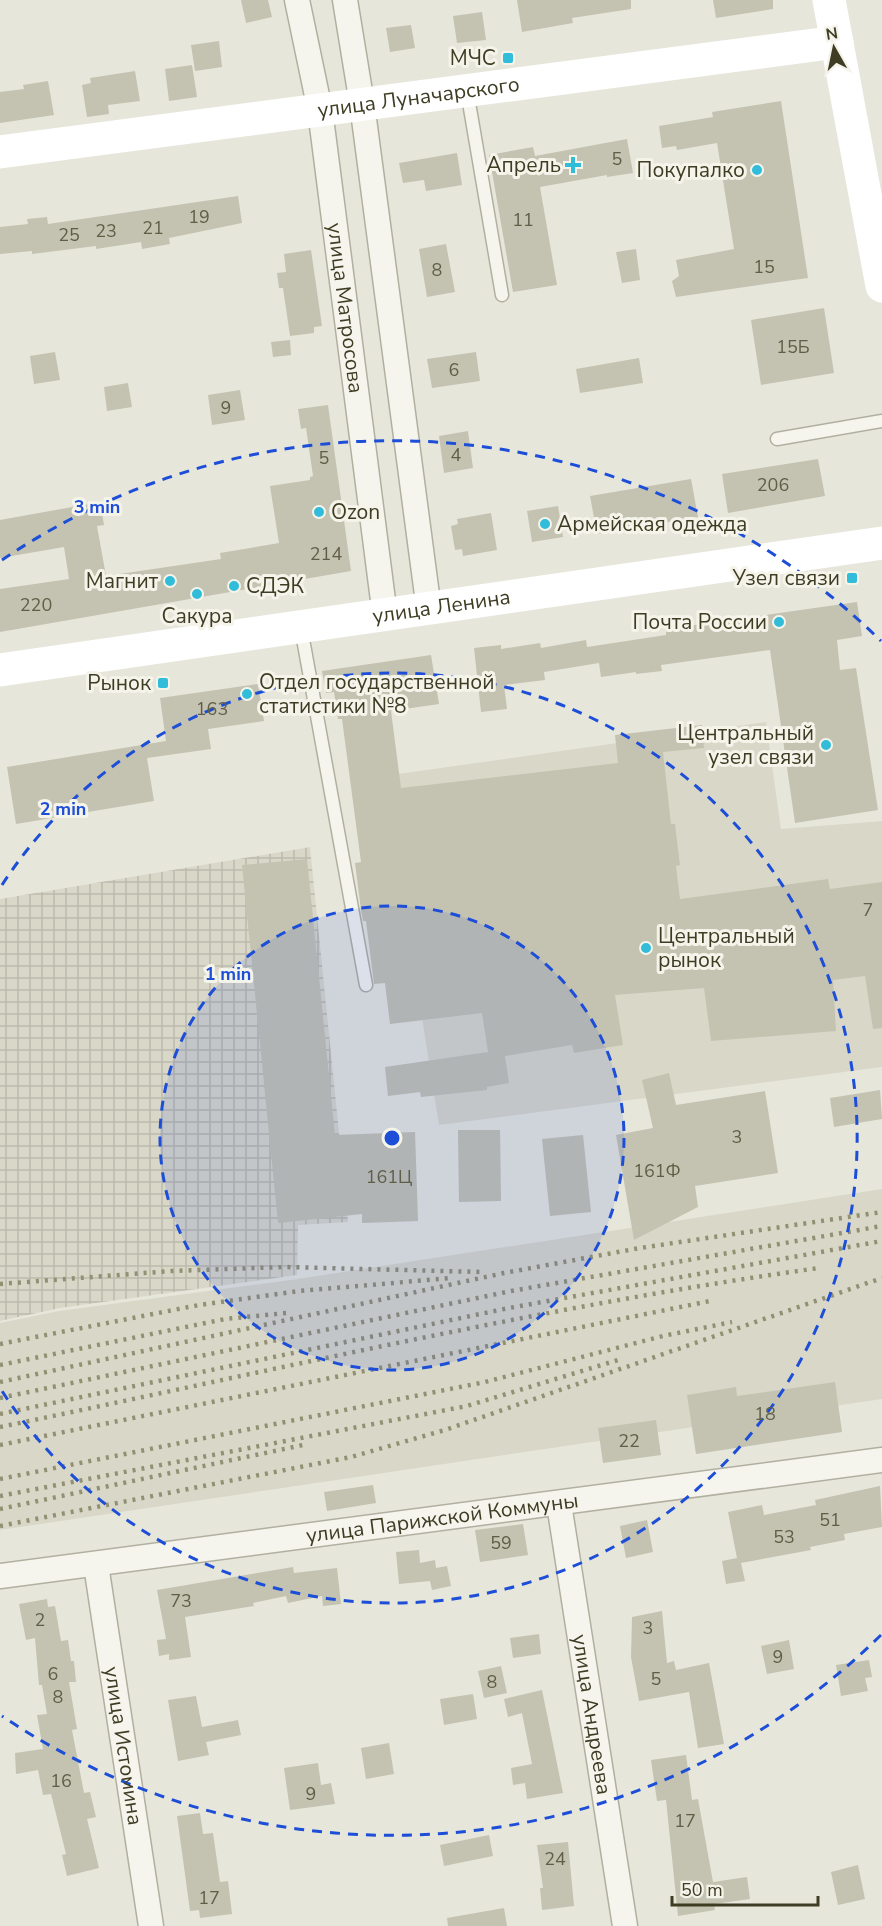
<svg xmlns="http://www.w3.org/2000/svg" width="882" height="1926" viewBox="0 0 882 1926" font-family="'Nunito Sans',sans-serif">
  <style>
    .built { fill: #d9d8c8 }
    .industrial { fill: url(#industrial-grid) }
    .building { fill: #c4c3b1 }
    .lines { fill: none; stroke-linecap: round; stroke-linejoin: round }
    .service-casing { stroke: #b1b0a0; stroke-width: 15 }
    .minor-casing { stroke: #b1b0a0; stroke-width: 27 }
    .service { stroke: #f5f5ee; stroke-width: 12 }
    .minor { stroke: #f5f5ee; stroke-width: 24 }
    .secondary { stroke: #fff; stroke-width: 33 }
    .rail { stroke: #929073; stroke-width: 4.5; stroke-dasharray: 3 6; stroke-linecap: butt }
    .ring { fill: none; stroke: #1d4ed8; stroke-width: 3; stroke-dasharray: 10 8 }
    .poi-dot { fill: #31bcda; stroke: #f5f4ea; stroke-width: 2 }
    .labels { text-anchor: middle; stroke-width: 6; stroke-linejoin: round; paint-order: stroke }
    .number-label { font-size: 18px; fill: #605e47 }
    .poi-label { font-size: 21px; fill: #3e3d24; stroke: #f5f4ea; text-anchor: end }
    .street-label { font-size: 21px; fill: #3e3d24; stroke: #f5f4ea }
    .centre { fill: #1d4ed8; stroke: #f5f4ea; stroke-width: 3 }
    .ring-label { font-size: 18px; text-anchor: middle; font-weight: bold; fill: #1d4ed8; stroke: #f5f4ea; stroke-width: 6; stroke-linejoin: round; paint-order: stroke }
  </style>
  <defs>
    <pattern id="industrial-grid" width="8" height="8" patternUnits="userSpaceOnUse" patternTransform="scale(1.5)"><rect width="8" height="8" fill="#d9d8c8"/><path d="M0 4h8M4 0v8" fill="none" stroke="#bbbaac"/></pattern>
  </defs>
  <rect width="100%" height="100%" fill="#e7e6db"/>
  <path class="built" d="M766,722L781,829L882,821V1067L439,1125L384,776Z
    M882,1189V1399L0,1530V1323L59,1311L298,1279Z"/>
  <path class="industrial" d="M310,847L348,1222L298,1225L297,1275L60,1308L0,1321V899Z"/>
  <path class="building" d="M241,0H268L272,17L246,23Z
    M517,0H631V9L572,18L573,23L522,32Z
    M713,0H773V9L716,18Z
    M482,12L486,40L457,43L453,16Z
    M411,25L415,48L390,52L386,28Z
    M219,41L222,67L195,71L191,45Z
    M192,65L197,97L169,101L165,69Z
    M135,71L140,101L108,105L109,114L87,117L82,85L91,83L90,78Z
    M48,81L54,115L0,123V92L24,89L23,85Z
    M781,101L808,278L676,297L672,281L679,276L676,260L734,249L717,143L677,150L676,146L662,148L659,126L713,117L712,112Z
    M627,139L633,173L607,177V175L540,187L557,285L513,292L489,155L533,147L535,156Z
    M457,153L462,185L426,191L424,180L403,183L399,163Z
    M238,196L242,223L169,238L170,244L142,249L141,242L96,249V246L32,254V251L0,254V227L28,224L27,219L47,217L48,224Z
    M446,244L455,292L427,297L419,249Z
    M636,249L640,280L622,283L616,252Z
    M311,250L322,326L314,327V333L290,336L283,288H279L277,273L286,272L284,254Z
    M824,308L834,373L761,385L751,320Z
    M290,340L291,355L273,357L271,342Z
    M55,352L60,380L34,384L30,356Z
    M476,352L480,381L432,388L427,359Z
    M639,358L643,383L580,393L576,369Z
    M128,383L132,407L107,411L104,387Z
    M240,390L245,420L212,425L208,395Z
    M328,405L351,571L0,632V589L69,579L64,547L0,558V520L100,502L104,525L97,526L106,576L221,559L220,553L279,543L270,486L310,480V477L313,476L306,428L301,429L298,409Z
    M468,431L473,468L444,473L439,436Z
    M818,459L825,496L728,513L722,474Z
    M691,479L698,517L597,534L590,496Z
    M558,506L563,537L532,542L527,511Z
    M491,513L497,550L463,556L462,549L455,550L451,526L458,524L457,519Z
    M857,602L862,636L837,640L840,670L856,668L878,810L795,823L770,650L661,665L662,671L636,674V672L601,677L599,663L544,672L545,680L504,685L507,709L481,712L474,648L501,645V649L540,643L541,648L586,640L587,647L666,635V629Z
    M431,655L439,704L391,711L401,788L618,763L615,735L702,725L704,748L663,752L671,824H675L678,849L680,865L676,866L680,899L828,879L830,889L882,882V1028L873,1029L865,976L833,980L836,1031L711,1041L704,988L615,995L623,1045L574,1053L572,1045L505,1056L509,1083L487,1087V1090L421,1097L420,1092L388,1096L385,1067L488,1052L482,1013L390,1024L385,983L374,984L366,921H363L361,910L355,863L361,862L342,719H338L334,692L326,693L322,671Z
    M258,684L264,721L208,729L211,749L147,758L154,801L16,824L7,767L166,741L160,698Z
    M307,859L335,1135L415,1132L418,1221L362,1223V1214L278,1223L242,865Z
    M669,1073L676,1105L765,1091L778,1173L695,1186L698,1207L634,1240L616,1135L653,1128L642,1080Z
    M880,1090L882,1119L834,1127L830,1098Z
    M458,1130H500L501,1201L459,1202Z
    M583,1135L591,1212L550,1216L542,1139Z
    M835,1382L842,1432L696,1454L687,1395L736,1387L737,1396Z
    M656,1420L661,1455L603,1463L598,1428Z
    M373,1485L376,1503L327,1511L324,1492Z
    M880,1486L882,1527L844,1534L845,1540L810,1547L811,1550L741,1563L745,1581L726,1584L722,1561L737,1558L728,1512L762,1505L764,1515L816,1505L815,1500Z
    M647,1520L653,1552L626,1558L620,1526Z
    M523,1524L528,1555L480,1562L475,1530Z
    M419,1550L420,1563L435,1560L436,1568L447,1566L451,1586L432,1590L430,1581L399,1584L396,1552Z
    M293,1567L294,1573L337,1568L341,1604L323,1606L322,1596L288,1603L286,1596L253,1603L254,1606L185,1617L191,1657L169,1660V1654L159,1656L157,1640L166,1639L157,1590Z
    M47,1599L48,1607L55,1606L61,1641L68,1640L71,1661H74L76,1682H69L77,1729L72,1730L84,1793L90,1792L96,1817L87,1819L99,1868L67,1876L62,1855L66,1854L51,1794L43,1795L38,1770L16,1774L15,1753L43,1749L37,1715L47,1714L42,1685H39L35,1638L26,1640L19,1604Z
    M662,1611L667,1663L674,1661L676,1670L709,1663L724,1744L698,1748L689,1692L639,1701L631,1657L632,1617Z
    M539,1634L541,1654L513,1658L510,1638Z
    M789,1640L794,1669L767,1674L761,1646Z
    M869,1660L872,1677L865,1678L868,1691L841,1696L836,1665Z
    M501,1666L507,1693L484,1698L478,1671Z
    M542,1690L563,1793L527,1799L525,1783L513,1785L511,1768L532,1764L522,1713L508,1717L504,1699Z
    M473,1694L477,1719L444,1725L440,1699Z
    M196,1696L202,1727L238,1720L241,1735L206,1742L209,1755L178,1761L168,1700Z
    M389,1743L394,1774L366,1779L361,1748Z
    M686,1755L692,1800L698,1799L713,1882L747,1877L750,1899L714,1904L715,1910L678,1916L666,1800L657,1801L651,1760Z
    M318,1763L321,1785L331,1783L335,1804L290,1810L284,1768Z
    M200,1813L203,1834L213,1833L220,1882L228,1881L232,1914L200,1918L199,1910L190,1911L177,1816Z
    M489,1835L493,1856L444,1866L440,1845Z
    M568,1842L574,1906L542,1910L540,1888H543L537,1845Z
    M858,1865L865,1899L838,1905L831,1872Z
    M504,1908L507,1926H448L447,1918Z"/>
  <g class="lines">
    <g class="service-casing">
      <path id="service" d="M467,91L502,295
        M777,439L882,421
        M301,628L366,985"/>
    </g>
    <g class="minor-casing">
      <g id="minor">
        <path id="s1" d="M297,0L320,110L385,616"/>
        <path d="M345,0L362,104L429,610"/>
        <path id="s2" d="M559,1504L625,1926"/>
        <path id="s3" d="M96,1565L151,1926"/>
        <path id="s4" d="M0,1576L882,1460"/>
      </g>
    </g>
    <use href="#service" class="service"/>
    <use href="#minor" class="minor"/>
    <g class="secondary">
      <path d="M829,0L882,286"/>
      <path id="s5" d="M0,152L837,42"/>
      <path id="s6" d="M0,670L882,543"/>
    </g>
    <path class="rail" d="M0,1284L171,1271L285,1267L483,1272
      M0,1344L199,1305L299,1291L451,1278
      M0,1365L225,1319L286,1313
      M0,1382L504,1273L640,1248L882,1212
      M0,1398L511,1291L882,1226
      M0,1414L509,1308L882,1241
      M0,1427C272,1371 544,1306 819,1268
      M0,1445L710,1301
      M0,1479L485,1382L663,1336L732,1322
      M0,1496L467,1406L618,1360
      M0,1509L303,1445
      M0,1526L351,1457L445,1430L882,1278"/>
  </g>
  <circle cx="392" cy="1138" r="232" fill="#1d4ed8" fill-opacity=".12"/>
  <g class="ring">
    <circle cx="392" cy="1138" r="232"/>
    <path d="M2 885A465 465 0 1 1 2 1391"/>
    <path d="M881 1635A697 697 0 0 1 2 1716M2 560A697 697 0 0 1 881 641"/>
  </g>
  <g class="poi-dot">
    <rect x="502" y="52" width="12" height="12" rx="3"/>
    <path d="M570 156h6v6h6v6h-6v6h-6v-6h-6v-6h6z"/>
    <circle cx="757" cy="170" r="6"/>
    <circle cx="319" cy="512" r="6"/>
    <circle cx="545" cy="524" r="6"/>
    <rect x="846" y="572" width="12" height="12" rx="3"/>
    <circle cx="170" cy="581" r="6"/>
    <circle cx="234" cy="586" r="6"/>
    <circle cx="197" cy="594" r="6"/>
    <circle cx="779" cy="622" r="6"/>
    <rect x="157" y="677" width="12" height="12" rx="3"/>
    <circle cx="247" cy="694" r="6"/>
    <circle cx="826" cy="745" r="6"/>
    <circle cx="646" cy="948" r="6"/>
  </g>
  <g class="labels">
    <g class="number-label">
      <text x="617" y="165">5</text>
      <text x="199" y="223">19</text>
      <text x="523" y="226">11</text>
      <text x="153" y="234">21</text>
      <text x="106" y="237">23</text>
      <text x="69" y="241">25</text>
      <text x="764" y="273">15</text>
      <text x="437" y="276">8</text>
      <text x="793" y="353">15Б</text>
      <text x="454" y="376">6</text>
      <text x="226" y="414">9</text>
      <text x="456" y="461">4</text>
      <text x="324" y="464">5</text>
      <text x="773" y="491">206</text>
      <text x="326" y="560">214</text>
      <text x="36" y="611">220</text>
      <text x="212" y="715">163</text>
      <text x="868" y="916">7</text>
      <text x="737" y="1143">3</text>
      <text x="657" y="1177">161Ф</text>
      <text x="389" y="1183">161Ц</text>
      <text x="765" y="1420">18</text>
      <text x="629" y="1447">22</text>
      <text x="830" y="1526">51</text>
      <text x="784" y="1543">53</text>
      <text x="501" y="1549">59</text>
      <text x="181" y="1607">73</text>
      <text x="40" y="1626">2</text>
      <text x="648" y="1634">3</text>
      <text x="778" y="1663">9</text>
      <text x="53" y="1680">6</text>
      <text x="656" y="1685">5</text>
      <text x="492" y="1688">8</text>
      <text x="58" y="1703">8</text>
      <text x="61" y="1787">16</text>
      <text x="311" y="1800">9</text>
      <text x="685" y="1827">17</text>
      <text x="555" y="1865">24</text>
      <text x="209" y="1904">17</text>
    </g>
    <g class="poi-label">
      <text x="496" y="65">МЧС</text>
      <text x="561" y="172">Апрель</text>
      <text x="745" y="177">Покупалко</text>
      <text x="331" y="519" text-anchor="start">Ozon</text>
      <text x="557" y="531" text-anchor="start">Армейская одежда</text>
      <text x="840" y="585">Узел связи</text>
      <text x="158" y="588">Магнит</text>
      <text x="246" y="593" text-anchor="start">СДЭК</text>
      <text x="197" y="623" text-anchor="middle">Сакура</text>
      <text x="767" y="629">Почта России</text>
      <text x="259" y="689" text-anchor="start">Отдел государственной<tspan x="259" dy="24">статистики №8</tspan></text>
      <text x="151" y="690">Рынок</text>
      <text x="814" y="740">Центральный<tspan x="814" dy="24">узел связи</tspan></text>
      <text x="658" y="943" text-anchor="start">Центральный<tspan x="658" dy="24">рынок</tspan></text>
    </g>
    <g class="street-label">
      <text dy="7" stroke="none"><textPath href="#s5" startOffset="422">улица Луначарского</textPath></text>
      <text dy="7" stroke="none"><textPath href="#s1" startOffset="312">улица Матросова</textPath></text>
      <text dy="7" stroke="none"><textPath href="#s6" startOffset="446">улица Ленина</textPath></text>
      <text dy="7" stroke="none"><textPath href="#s4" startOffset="446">улица Парижской Коммуны</textPath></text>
      <text dy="7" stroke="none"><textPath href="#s2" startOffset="213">улица Андреева</textPath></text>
      <text dy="7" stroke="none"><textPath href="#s3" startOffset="183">улица Истомина</textPath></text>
    </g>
  </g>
  <circle cx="392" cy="1138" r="9" class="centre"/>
  <g class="ring-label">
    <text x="97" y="513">3 min</text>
    <text x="63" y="815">2 min</text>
    <text x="228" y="980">1 min</text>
  </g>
  <g transform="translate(834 48) rotate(351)" stroke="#f5f4ea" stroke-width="4.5" paint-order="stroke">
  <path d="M0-4.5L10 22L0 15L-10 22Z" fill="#3e3d24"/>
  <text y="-9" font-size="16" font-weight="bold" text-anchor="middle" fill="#3e3d24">N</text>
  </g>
  <path d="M672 1896v9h146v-9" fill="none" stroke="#3e3d24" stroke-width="3"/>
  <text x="681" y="1896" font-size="18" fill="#3e3d24" stroke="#f5f4ea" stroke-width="4.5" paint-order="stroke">50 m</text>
</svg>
